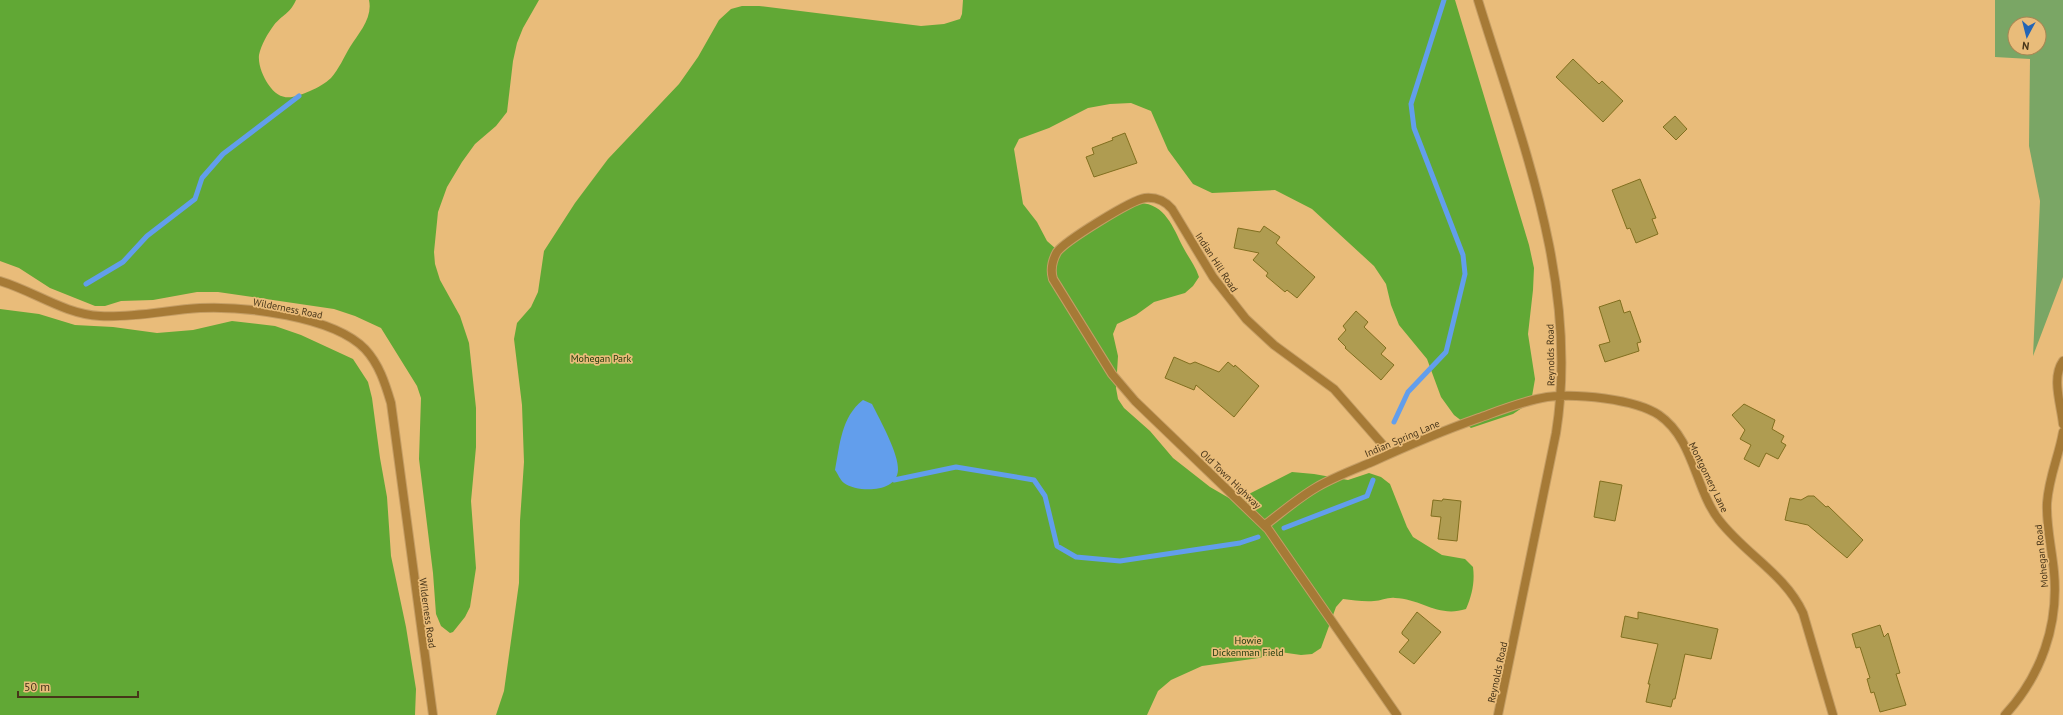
<svg xmlns="http://www.w3.org/2000/svg" width="2063" height="715" viewBox="0 0 2063 715" font-family="'PT Sans',sans-serif">
  <style>
    .green { fill: #7aa665; fill-rule: evenodd }
    .forest { fill: #61a835 }
    .water { fill: #629eec }
    .lines { fill: none; stroke-linecap: round; stroke-linejoin: round }
    .stream { stroke: #629eec; stroke-width: 5 }
    .building { fill: #af9c51; stroke: #816f1f }
    .street-casing { stroke: #c59e65; stroke-width: 10 }
    .street { stroke: #a67a36; stroke-width: 8 }
    .labels { text-anchor: middle; stroke-width: 3.5; stroke-linejoin: round; paint-order: stroke }
    .street-label { font-size: 10px; fill: #473519; stroke: #e9bc7a }
    .park-label { font-size: 10px; fill: #1d390b; stroke: #e9bc7a }
  </style>
  <rect width="100%" height="100%" fill="#e9bc7a"/>
  <path class="green" d="M1995,0H2063V277L2033,356L2040,201L2029,146L2030,59L1995,57ZM2015,24H2039V48H2015Z"/>
  <path class="forest" d="M0,0H296C289,15 283,14 274,25C268,33 261,45 259,55C258,65 263,76 268,84C280,102 292,99 310,91C317,88 326,83 331,78C339,69 344,57 350,47C359,33 373,18 369,0H539L523,28L517,43L513,61L507,112L496,126L475,144L462,162L447,187L438,212L434,252L435,264L440,280L460,316L469,343L476,408V447L471,501L476,568L470,607L465,617L453,632L450,633L441,626L436,614L433,573L419,459L421,398L417,386L381,328L355,316L334,309L218,292H197L153,300L121,301L105,306H95L50,288L19,268L0,261Z
    M963,0H1455L1529,245L1534,268L1533,290L1528,334L1535,379L1531,402L1513,414L1471,428L1454,415L1441,397L1427,359L1399,325L1391,305L1386,284L1374,266L1312,209L1275,190L1212,193L1193,184L1168,150L1151,111L1131,103L1110,104L1088,108L1049,128L1019,139L1014,149L1023,204L1037,222L1047,241L1056,249L1082,231L1140,203C1165,204 1173,227 1183,247C1188,257 1195,265 1199,277L1193,286L1185,293L1154,302L1136,315L1117,324L1113,334L1118,356L1116,388L1118,399L1124,408L1150,431L1173,458L1210,487L1229,498H1241L1292,472L1314,474L1348,480L1369,473L1381,477L1390,484L1407,527L1413,537L1442,555L1465,559L1473,567C1475,582 1472,595 1466,609C1438,618 1422,599 1395,598C1388,597 1381,601 1374,601C1364,602 1353,600 1343,599L1336,607L1321,648L1312,654L1301,655L1280,652L1259,658L1202,666L1171,680L1158,691L1147,715H496L504,691L519,583L520,521L524,462L522,405L514,339L517,323L531,307L538,292L544,251L575,203L608,159L679,84L698,57L719,20L731,9L742,6H759L921,26L944,24L960,19L962,14Z
    M0,309L39,314L75,325L113,327L157,333L193,330L232,321L275,326L301,335L353,359L368,382L372,398L380,458L387,497L391,556L406,627L416,689L415,715H0Z"/>
  <path class="water" d="M863,400L872,404C880,420 899,454 898,470C897,493 858,493 844,483C840,480 838,474 835,470C840,445 841,417 863,400Z"/>
  <g class="lines">
    <path class="stream" d="M86,284L123,262L147,236L195,199L202,178L223,154L299,96
      M1394,422L1408,392L1446,352L1465,274L1463,255L1414,128L1411,104L1444,0
      M894,480L956,467L1034,480L1045,496L1057,546L1076,557L1120,561L1240,543L1258,537
      M1284,528L1367,496L1373,480"/>
  </g>
  <path class="building" d="M1573,59L1599,84L1602,81L1623,101L1603,122L1556,77Z
    M1675,116L1687,129L1676,140L1663,127Z
    M1125,133L1137,163L1094,177L1086,157L1094,154L1092,148L1113,140L1112,138Z
    M1640,179L1656,218L1652,219L1658,234L1636,243L1630,228L1627,229L1612,190Z
    M1264,226L1280,237L1276,243L1315,277L1297,298L1287,290L1285,292L1266,276L1268,273L1253,260L1259,253L1234,248L1238,228L1260,232Z
    M1620,300L1624,313L1630,311L1641,342L1637,343L1639,351L1605,362L1599,345L1610,342L1599,307Z
    M1356,311L1368,322L1364,327L1386,348L1381,354L1394,365L1381,380L1345,348L1346,347L1338,339L1346,330L1343,326Z
    M1174,357L1190,364L1195,362L1219,372L1228,362L1234,367L1235,365L1259,386L1234,417L1196,385L1194,390L1165,378Z
    M1744,404L1775,420L1772,429L1784,436L1781,442L1786,445L1778,459L1766,453L1759,467L1744,459L1751,445L1740,439L1745,430L1732,415Z
    M1600,481L1622,485L1615,521L1594,517Z
    M1808,496H1814L1826,507L1828,506L1863,540L1847,558L1808,525L1785,520L1790,498L1801,500Z
    M1443,499L1461,501L1457,541L1438,539L1441,517L1431,516L1433,500L1442,501Z
    M1417,612L1441,632L1414,664L1399,652L1409,640L1402,634V632Z
    M1638,612L1718,629L1711,659L1685,654L1675,699H1673L1671,707L1646,702L1650,684H1648L1658,644L1621,637L1625,616L1638,619Z
    M1880,625L1884,637L1888,633L1900,673L1896,674L1906,705L1880,712L1874,692L1871,693L1867,679L1870,678L1860,647L1856,648L1852,634Z"/>
  <g class="lines">
    <g class="street-casing">
      <path id="street" d="M1478,0C1521,140 1580,284 1556,433L1498,715
        M0,281C34,291 64,314 100,316C133,318 167,310 200,308C244,306 333,316 365,349C379,364 385,383 391,403L433,715
        M2063,361C2051,378 2061,404 2063,424
        M1390,453L1334,389L1274,345L1246,319L1213,277L1172,209C1165,201 1156,197 1145,198C1131,200 1065,241 1057,252C1052,261 1050,269 1053,279L1112,374L1135,401L1268,529L1397,715
        M1265,525C1281,513 1298,498 1317,487C1334,477 1353,470 1372,462C1407,446 1442,431 1479,418C1501,410 1523,401 1547,397C1576,393 1635,399 1659,415C1694,439 1695,489 1719,520C1745,554 1785,574 1803,613L1833,715
        M2005,715C2041,676 2059,625 2054,572C2052,549 2046,526 2047,503C2049,476 2059,456 2063,432"/>
    </g>
    <use href="#street" class="street"/>
  </g>
  <g class="labels">
    <g class="street-label">
      <text transform="translate(1217 262) rotate(57)" y="4">Indian Hill Road</text>
      <text transform="translate(288 308) rotate(11)" y="4">Wilderness Road</text>
      <text transform="translate(1550 355) rotate(-91)" y="4">Reynolds Road</text>
      <text transform="translate(1402 438) rotate(-23)" y="4">Indian Spring Lane</text>
      <text transform="translate(1709 477) rotate(64)" y="4">Montgomery Lane</text>
      <text transform="translate(1231 479) rotate(44)" y="4">Old Town Highway</text>
      <text transform="translate(2041 556) rotate(-96)" y="4">Mohegan Road</text>
      <text transform="translate(428 613) rotate(82)" y="4">Wilderness Road</text>
      <text transform="translate(1497 672) rotate(-78)" y="4">Reynolds Road</text>
    </g>
    <g class="park-label">
      <text x="601" y="362">Mohegan Park</text>
      <text x="1248" y="644">Howie<tspan x="1248" dy="12">Dickenman Field</tspan></text>
    </g>
  </g>
  <g transform="translate(2027 36) rotate(187)"><circle r="19" fill="#e9bc7a" stroke="#a88653"/>
  <path d="M0-3L7 15L0 10L-7 15Z" fill="#2365b6"/>
  <text y="-6" font-size="11" font-weight="bold" text-anchor="middle" fill="#473519">N</text>
  </g>
  <path d="M18 691v6h120v-6" fill="none" stroke="#473519" stroke-width="2"/>
  <text x="24" y="691" font-size="12" fill="#473519" stroke="#e9bc7a" stroke-width="3" paint-order="stroke">50 m</text>
</svg>
